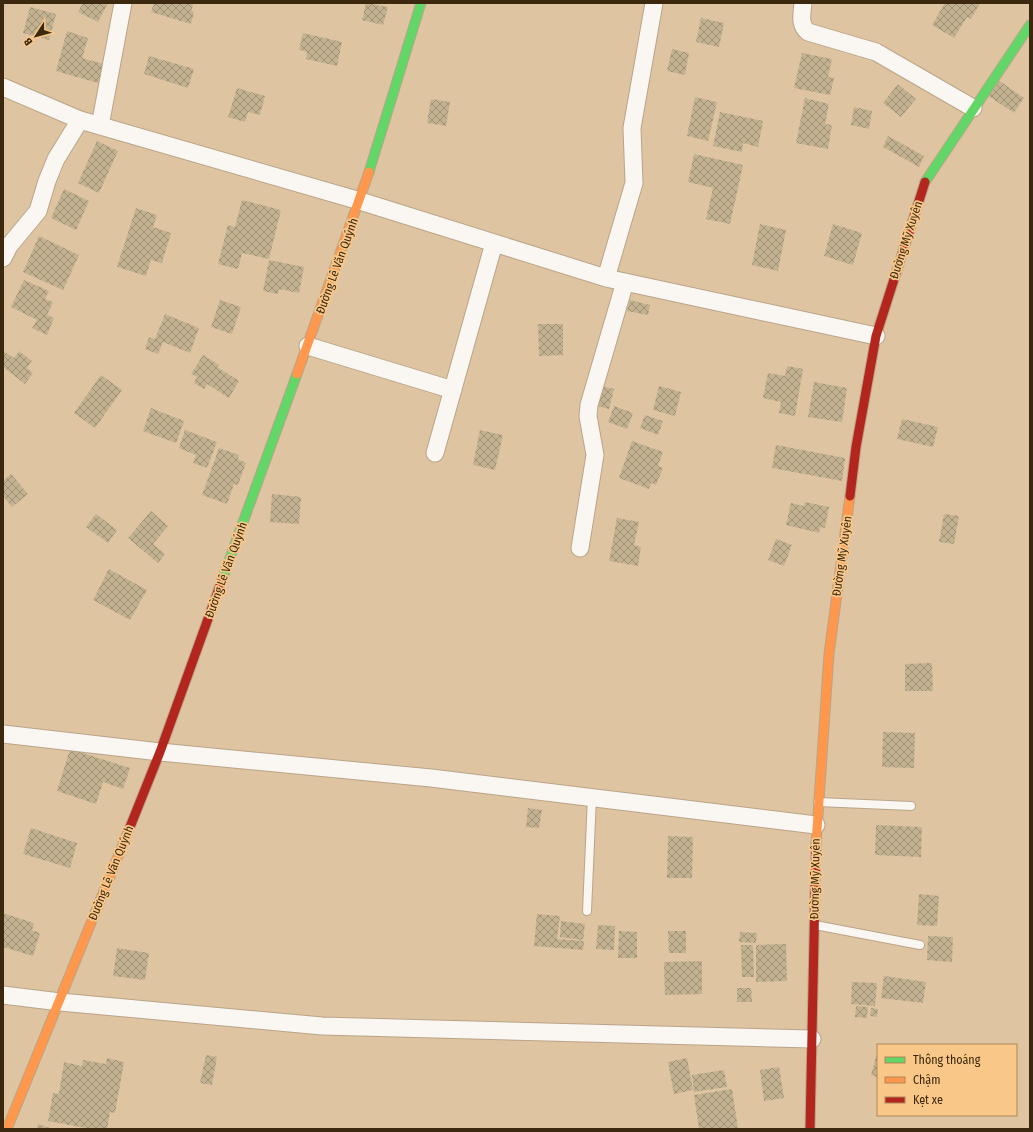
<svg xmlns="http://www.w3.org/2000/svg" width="1033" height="1132" viewBox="0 0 1033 1132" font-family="'Fira Sans Condensed',sans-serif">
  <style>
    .building { fill: url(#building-cross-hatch) }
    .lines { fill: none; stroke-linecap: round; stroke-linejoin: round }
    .lane-casing { stroke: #b9a488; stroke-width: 10 }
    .street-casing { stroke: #b9a488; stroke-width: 19 }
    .fast-casing { stroke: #b9a488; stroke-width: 11 }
    .slow-casing { stroke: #b9a488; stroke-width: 11 }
    .jam-casing { stroke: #b9a488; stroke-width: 11 }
    .lane { stroke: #faf6f1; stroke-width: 8 }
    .street { stroke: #faf6f1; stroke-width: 17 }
    .fast { stroke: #63d668; stroke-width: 9 }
    .slow { stroke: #ff974d; stroke-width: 9 }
    .jam { stroke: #b3261e; stroke-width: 9 }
    .labels { text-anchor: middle; stroke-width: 3.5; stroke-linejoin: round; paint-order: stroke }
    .street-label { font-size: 12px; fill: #3b280e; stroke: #f9c788 }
  </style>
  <defs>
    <pattern id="building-cross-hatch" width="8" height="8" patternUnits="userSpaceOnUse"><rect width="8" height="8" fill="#c3b291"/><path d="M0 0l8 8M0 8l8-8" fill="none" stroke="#a09175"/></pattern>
  </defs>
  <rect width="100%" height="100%" fill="#dfc4a2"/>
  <path class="building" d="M83,3H108L98,22L78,12Z
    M154,3H194L191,11L194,12L191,24L151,12Z
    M366,3L388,7L383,25L362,20Z
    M945,3H980L971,19L967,17L954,38L932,25Z
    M30,7L56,14L49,40L23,33Z
    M701,18L724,23L719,47L696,42Z
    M67,31L88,38L82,58L104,64L98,83L56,71Z
    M303,33L342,42L337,66L306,59L307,52L299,50Z
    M672,49L689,53L685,75L667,71Z
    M802,53L832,59L828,77L834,78L830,95L794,88Z
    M149,56L194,69L188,88L144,74Z
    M998,80L1024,98L1014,113L987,95Z
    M898,84L916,99L901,117L883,103Z
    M237,88L265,96L260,115L248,112L245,122L228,117Z
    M695,97L717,102L708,141L687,136Z
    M805,98L829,104L825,124L832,125L828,149L796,143Z
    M431,99L450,102L446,126L427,123Z
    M854,107L872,111L869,129L851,125Z
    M720,112L763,121L758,147L743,143L742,152L713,146Z
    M888,136L924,156L919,167L883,147Z
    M97,141L118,151L99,193L78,183Z
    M694,154L743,165L730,224L706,219L713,188L688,182Z
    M64,189L89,201L76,230L51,218Z
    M242,200L281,210L269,259L242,253L238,269L218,264L228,225L235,227Z
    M136,208L157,215L153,227L171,233L162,263L151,260L146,276L117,267Z
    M760,224L786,230L778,271L752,265Z
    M833,224L862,233L853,265L824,256Z
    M39,236L79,255L63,290L23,272Z
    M269,260L304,267L299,293L279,289L278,294L263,291Z
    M24,280L49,291L45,299L53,302L47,315L54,318L47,335L32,328L37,320L11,307Z
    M220,300L241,307L232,334L211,327Z
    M630,300L650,305L648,315L627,311Z
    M165,314L199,328L190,353L163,342L158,354L145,349L149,337L155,339Z
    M538,324H563V355L539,356Z
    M3,351L14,358L19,351L32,361L27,368L33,373L25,384L3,367Z
    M203,355L219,365L217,367L239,381L229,398L207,384L204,389L194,383L197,377L191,374Z
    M787,366L803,369L795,416L779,413L781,402L763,398L768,373L785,376Z
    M101,375L122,390L95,428L74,413Z
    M814,382L847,388L842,422L808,417Z
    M597,385L614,389L609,409L593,405Z
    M659,386L681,392L675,416L653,410Z
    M614,406L633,413L627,429L608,422Z
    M151,408L184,421L176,443L143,431Z
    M645,415L663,421L658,435L640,428Z
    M902,419L938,427L933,447L897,439Z
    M185,430L217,442L207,468L193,463L196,455L179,448Z
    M480,430L503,435L495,470L473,465Z
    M632,441L663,452L658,466L663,468L656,485L651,483L649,489L619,478Z
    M776,445L845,458L842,481L772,468Z
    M219,448L239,455L238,459L246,463L238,485L234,484L227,504L202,495Z
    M11,474L28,494L12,507L3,496V481Z
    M272,494L301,497L299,524L270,522Z
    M805,502L829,507L825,528L820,527L819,533L786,525L791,503L804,506Z
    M151,511L168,526L153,544L165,554L158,563L128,538Z
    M96,514L117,530L108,543L86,527Z
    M944,514L959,516L954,544L939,542Z
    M617,518L639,522L634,545L641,547L638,566L609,561Z
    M776,539L792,545L784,566L768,560Z
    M109,569L147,590L130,620L93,600Z
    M932,663L933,691H905V664Z
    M883,732L915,733L914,768L882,767Z
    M70,749L130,768L123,789L103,782L96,804L57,791Z
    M528,808L542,810L539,828L526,827Z
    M876,825L922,827L921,857L875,855Z
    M31,828L77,843L70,868L23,854Z
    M668,836L693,837L692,878H667Z
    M919,894L939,896L937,926L917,925Z
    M3,913L34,923L32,930L40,933L33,956L3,947Z
    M537,914L560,916L557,939L584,941L583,950L534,946Z
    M561,921L585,924L583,940L560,937Z
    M598,925L615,926L614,950L596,949Z
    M619,931L637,932V958H618Z
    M668,931H686V953H669Z
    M740,932L757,933L756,943L739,942Z
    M928,936L953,937L952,962L927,960Z
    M786,944L787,981L756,982V945Z
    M741,945H753L754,977H742Z
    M117,948L149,953L145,980L113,976Z
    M702,961V994L665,995L664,962Z
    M884,976L926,982L923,1003L881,998Z
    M852,982L877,983L875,1006L851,1004Z
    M737,988H751L752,1002H737Z
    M856,1006L868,1007L867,1018L855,1017Z
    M871,1008L878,1009L877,1017L870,1016Z
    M877,1053L878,1054V1077L871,1075Z
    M206,1055L217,1057L212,1085L200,1083Z
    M107,1058L124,1062L115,1113L110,1112L107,1129H91L48,1121L53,1093L59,1094L64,1062L82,1066L83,1060L106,1064Z
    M687,1058L693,1090L674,1094L668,1062Z
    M779,1067L784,1098L764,1101L760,1070Z
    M724,1070L727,1087L694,1092L692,1075Z
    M732,1089L738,1129H699L694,1095Z
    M38,1124L53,1129H37Z"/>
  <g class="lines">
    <g class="lane-casing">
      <path id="lane" d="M818,802L911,806
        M587,911L592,797
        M815,925L920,945"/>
    </g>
    <g class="street-casing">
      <path id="street" d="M803,3C802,14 799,25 808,32L876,52L973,108
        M3,87L80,120L360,201L606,278L876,336
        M100,126L123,3
        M3,258L9,246L38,211L47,181L56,159L80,120
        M606,278L634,183L632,128L654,3
        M308,346L453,390
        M435,453L494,243
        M580,548L595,455L588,416L589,405L625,282
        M3,734L160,752L431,778L816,825
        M3,995L60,1002L322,1026L812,1039"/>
    </g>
    <g class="fast-casing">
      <path id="fast" d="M369,172L421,3
        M925,182L1030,25
        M222,580L297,374"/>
    </g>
    <g class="slow-casing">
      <path id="slow" d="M297,374L369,172
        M816,844L829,654L850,496
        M7,1129L128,832"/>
    </g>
    <g class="jam-casing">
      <path id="jam" d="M850,496L856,447L876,336L925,182
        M128,832L160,752L222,580
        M810,1129L816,844"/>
    </g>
    <use href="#lane" class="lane"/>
    <use href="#street" class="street"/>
    <use href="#fast" class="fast"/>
    <use href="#slow" class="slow"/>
    <use href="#jam" class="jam"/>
  </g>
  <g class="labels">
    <g class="street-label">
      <text transform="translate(906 240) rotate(-72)" y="4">Đường Mỹ Xuyên</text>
      <text transform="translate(337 266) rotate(-70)" y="4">Đường Lê Văn Quýnh</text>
      <text transform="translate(842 556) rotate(-82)" y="4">Đường Mỹ Xuyên</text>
      <text transform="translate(226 570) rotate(-70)" y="4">Đường Lê Văn Quýnh</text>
      <text transform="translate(111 873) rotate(-68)" y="4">Đường Lê Văn Quýnh</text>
      <text transform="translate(815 879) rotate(-89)" y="4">Đường Mỹ Xuyên</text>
    </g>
  </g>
  <rect width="1033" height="1132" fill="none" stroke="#3b280e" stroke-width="8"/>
  <rect x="877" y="1044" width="140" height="72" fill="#f9c788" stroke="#ad8757"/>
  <rect x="885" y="1057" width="20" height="6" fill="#63d668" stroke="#ad8757"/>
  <text x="913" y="1064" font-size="12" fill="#3b280e">Thông thoáng</text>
  <rect x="885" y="1077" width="20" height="6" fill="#ff974d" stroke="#ad8757"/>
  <text x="913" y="1084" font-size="12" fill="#3b280e">Chậm</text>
  <rect x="885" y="1097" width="20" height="6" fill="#b3261e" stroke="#ad8757"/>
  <text x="913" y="1104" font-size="12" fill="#3b280e">Kẹt xe</text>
  <g transform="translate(36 36) rotate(234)" stroke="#f9c788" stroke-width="3" paint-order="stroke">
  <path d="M0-3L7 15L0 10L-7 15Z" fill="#3b280e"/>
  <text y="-6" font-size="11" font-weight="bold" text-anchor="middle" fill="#3b280e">B</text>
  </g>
</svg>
